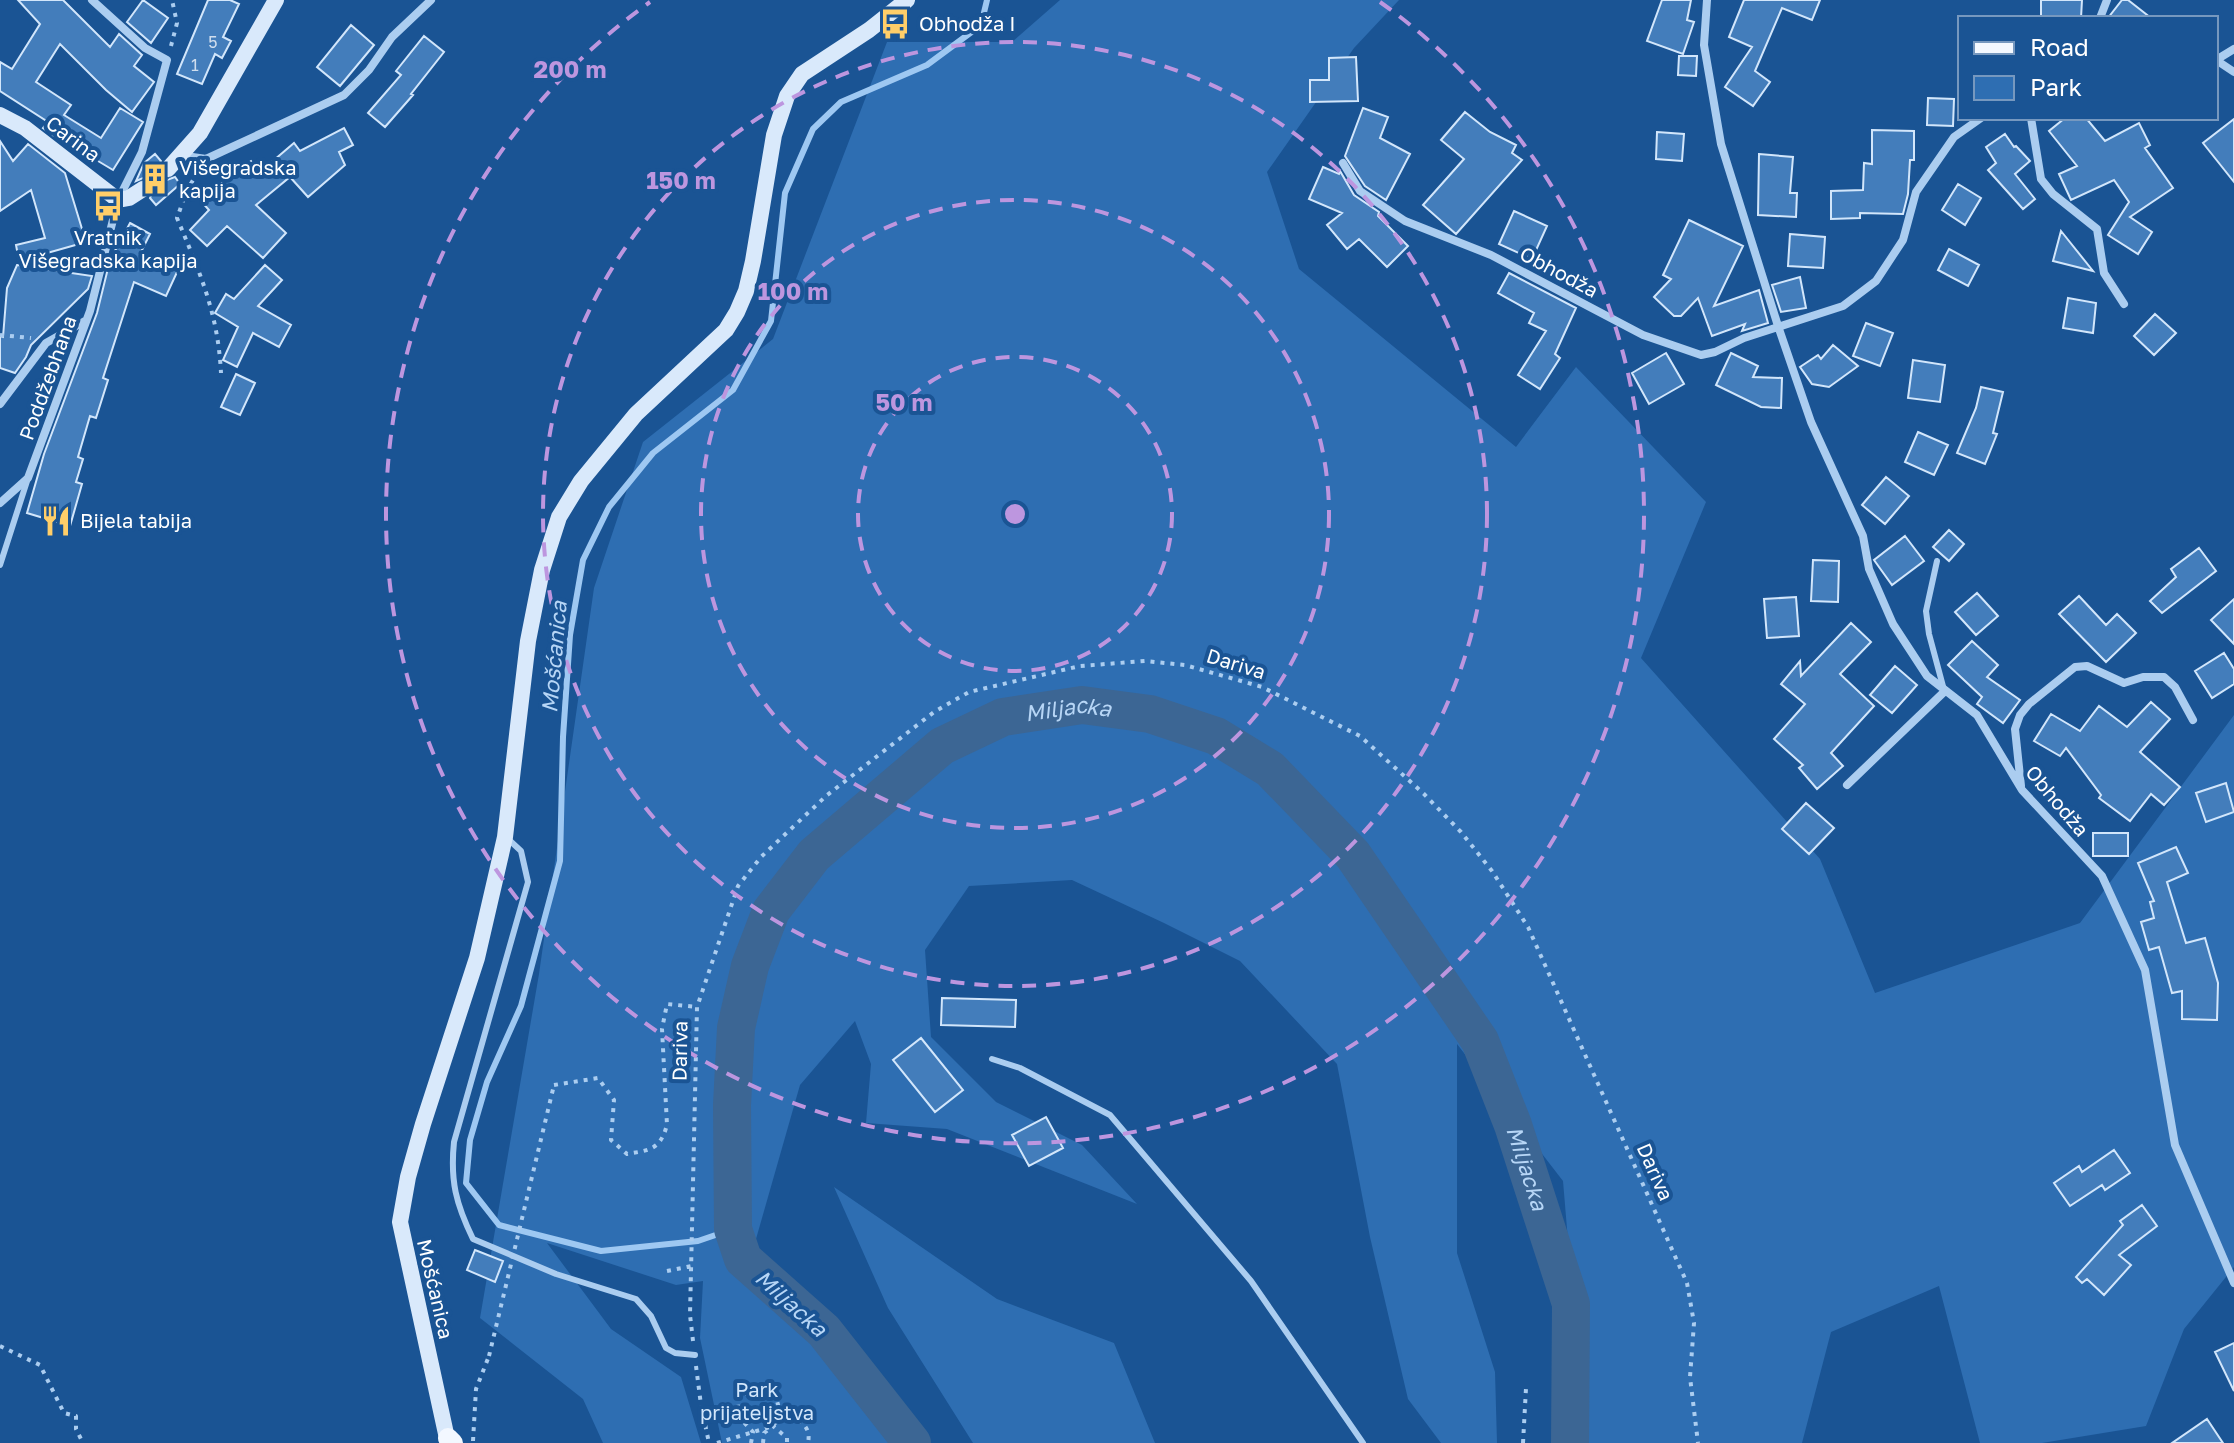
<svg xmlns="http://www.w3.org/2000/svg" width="2234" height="1443" viewBox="0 0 2234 1443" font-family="'Golos Text',sans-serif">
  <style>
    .green { fill: #2e6eb2 }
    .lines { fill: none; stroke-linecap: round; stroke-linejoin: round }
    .stream { stroke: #9ec8f2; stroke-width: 6 }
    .river { stroke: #3c6694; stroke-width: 38 }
    .building { fill: #437dbb; stroke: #d2e6fb; stroke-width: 2 }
    .secondary-tunnel { stroke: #3c6ea4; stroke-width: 16; stroke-dasharray: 16 8; stroke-linecap: butt }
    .path { stroke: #abcdf0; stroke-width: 4; stroke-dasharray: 4 6; stroke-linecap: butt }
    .lane { stroke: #abcdf0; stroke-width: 6 }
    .street { stroke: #abcdf0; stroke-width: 8 }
    .secondary { stroke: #d9e9fb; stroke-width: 16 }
    .primary { stroke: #f3f8ff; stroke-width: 20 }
    .path-bridge { stroke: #abcdf0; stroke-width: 4; stroke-dasharray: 4 6; stroke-linecap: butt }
    .ring { fill: none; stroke: #bd96df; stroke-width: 4; stroke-dasharray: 14 10 }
    .labels { text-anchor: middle; stroke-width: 8; stroke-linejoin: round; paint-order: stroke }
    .number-label { font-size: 16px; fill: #d0deee }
    .poi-label { font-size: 20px; fill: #fff; stroke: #1a5494; text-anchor: start }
    .street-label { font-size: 20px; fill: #fff; stroke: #1a5494 }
    .park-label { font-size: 20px; fill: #d2e6fb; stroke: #1a5494 }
    .water-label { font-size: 22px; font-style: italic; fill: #b7d6f6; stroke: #1a5494 }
    .centre { fill: #bd96df; stroke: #1a5494; stroke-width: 4 }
    .ring-label { font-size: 24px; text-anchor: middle; font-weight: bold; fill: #bd96df; stroke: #1a5494; stroke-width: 8; stroke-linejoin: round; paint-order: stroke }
  </style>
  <rect width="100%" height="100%" fill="#1a5494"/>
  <path class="green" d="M1060,0H1399L1354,48L1267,172L1299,269L1516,447L1576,367L1706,502L1641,658L1820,859L1875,993L2080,923L2234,715V1267L2184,1329L2146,1426L2042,1443H1980L1939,1286L1831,1332L1802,1443H1585L1563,1181L1457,1044V1253L1495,1372L1497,1443H1441L1408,1399L1370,1237L1337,1064L1240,961L1164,923L1072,880L969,886L925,950L931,1037L996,1102L1082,1145L1137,1204L947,1129L866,1123L871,1064L855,1021L800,1085L752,1253L893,1437L894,1443H722L700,1338L703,1281L676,1285L547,1243L611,1329L681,1377L701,1443H603L583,1399L480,1318L539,974L594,588L643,442L773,339L887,42H1012Z
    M834,1187L997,1299L1114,1343L1155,1443H973L888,1308Z"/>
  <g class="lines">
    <path class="stream" d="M733,1229L698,1241L601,1251L499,1225L466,1183L470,1140L487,1082L521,1006L560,861L563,737L570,635L583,560L609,507L653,453L733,390L771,321L785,193L813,129L841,102L927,65L981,25L987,0"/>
    <path class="river" id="s1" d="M912,1443L824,1331L743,1259L733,1229L732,1105L736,1028L750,966L771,911L814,855L942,746L1003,717L1082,705L1150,714L1216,736L1270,769L1353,855L1480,1041L1513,1125L1571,1304L1570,1443"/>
  </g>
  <path class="building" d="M18,0H63L110,47L119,34L142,55L134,66L154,82L132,112L106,90L60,44L36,82L71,105L64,115L101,138L120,108L143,122L113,170L53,134L54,136L43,128L48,122L0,91V62L12,69L40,24Z
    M143,0L168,18L151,43L127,22Z
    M208,0H230L239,4L223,37L231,41L222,58L215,54L202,84L177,74Z
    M1662,0H1691L1687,20L1694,22L1683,54L1647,41Z
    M1744,0H1820L1812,20L1782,8L1755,71L1770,82L1753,106L1725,87L1752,47L1729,37Z
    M2041,0H2082L2081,18H2041Z
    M2122,0H2128L2151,18H2108Z
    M351,25L374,45L340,86L317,67Z
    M424,36L444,52L411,94L413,95L385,127L368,113L401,75L396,71Z
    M1679,56H1697L1696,76L1678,75Z
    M1356,57L1358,101L1310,102V80H1329V58Z
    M1928,98L1954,99L1953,126L1927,125Z
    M1363,108L1388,117L1380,138L1410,154L1386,200L1365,186L1345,156Z
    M1465,112L1490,132L1516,145L1512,153L1522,160L1456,234L1423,205L1464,159L1441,140Z
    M2065,118H2086L2105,141L2139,123L2150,145L2145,148L2173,188L2130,217L2152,232L2138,254L2108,235L2129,202L2114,180L2071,200L2059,174L2077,166L2049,131Z
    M2234,119V182L2203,143Z
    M344,128L353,145L339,152L345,165L308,197L290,177L256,205L286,233L263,258L227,226L207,246L190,230L209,210L200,200L225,179L251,161L260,172L294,143L300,151Z
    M1872,130L1914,131V160H1910L1908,194L1903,214L1860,213V218L1831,219V191L1863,190L1864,163L1872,164Z
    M1657,132L1684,134L1682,161L1656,159Z
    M2005,134L2014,147L2016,146L2030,161L2015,174L2035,199L2023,209L1988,170L1996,163L1986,147Z
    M0,141L13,161L28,144L65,173L86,242L19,261L16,245L45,238L31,190L0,211Z
    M155,154L161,161L157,168L160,177L167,180L175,177L180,184L156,205L150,198L154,189L152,182L143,178L136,181L144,163Z
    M1759,154L1793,157L1790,193H1797L1796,217L1758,215Z
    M1323,167L1339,174L1340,171L1354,195L1379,212L1378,216L1408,246L1387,267L1359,239L1347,249L1327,225L1342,213L1309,199Z
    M1958,184L1981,198L1965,225L1942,210Z
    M1514,211L1547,226L1532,259L1499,244Z
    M1689,220L1743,246L1714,306L1759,290L1768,323L1742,331L1745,324L1712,336L1698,298L1681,316H1674L1654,297L1671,279L1663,275Z
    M130,223L150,234L140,254L178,270L166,296L134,282L103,378L108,380L96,418L90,416L78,457L83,459L76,482L82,484L70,526L27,513L44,454L97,313L110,260Z
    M2061,231L2093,271L2053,261Z
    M1790,234L1825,237L1823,268L1788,266Z
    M1949,249L1979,265L1968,286L1938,270Z
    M17,265L92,276L88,289L31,345L26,357L15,373L0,368V336L3,337L7,288Z
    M265,265L282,280L258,306L291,325L279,347L253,333L237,367L223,360L238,327L215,313L226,294L234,299Z
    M1509,273L1576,308L1555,354L1560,358L1540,389L1518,375L1546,331L1529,323L1534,313L1498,293Z
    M1800,277L1806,308L1781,312L1772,285Z
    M2068,298L2096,303L2093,333L2063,328Z
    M2155,314L2176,333L2154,355L2134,336Z
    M1866,323L1893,333L1880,366L1853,356Z
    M1833,345L1858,366L1829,387L1812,384L1800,367L1818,355L1821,359Z
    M1666,353L1684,384L1649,404L1632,373Z
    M1731,353L1758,366L1753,377L1782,378L1781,408L1761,407L1716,385Z
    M1913,360L1945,365L1940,402L1908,398Z
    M236,374L255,383L240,415L221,407Z
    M1981,387L2003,392L1993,433L1997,434L1985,464L1957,453L1976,408Z
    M1918,432L1948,445L1934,475L1905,462Z
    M1886,477L1909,496L1885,524L1862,505Z
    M1949,530L1964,544L1949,561L1933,547Z
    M1905,536L1924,561L1892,585L1874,560Z
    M2199,548L2216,571L2162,613L2150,601L2176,577L2171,569Z
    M1813,560L1839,561L1838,602L1811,601Z
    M1977,593L1998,616L1976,635L1955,612Z
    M2079,596L2106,625L2117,614L2136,633L2106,662L2059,614Z
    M1796,597L1799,636L1767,638L1764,599Z
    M2234,599V644L2211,620Z
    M1851,623L1871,642L1840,674L1874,706L1831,753L1843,766L1817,789L1799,768L1803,765L1774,739L1805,704L1781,684L1800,661L1801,676Z
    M1972,641L1998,665L1987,677L2020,700L2003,723L1977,704L1982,697L1948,665Z
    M2224,653L2234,669V684L2212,698L2195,671Z
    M1895,666L1917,685L1892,713L1870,695Z
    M2151,702L2170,719L2140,752L2180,787L2164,805L2151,794L2130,821L2099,798L2101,795L2066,748L2060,756L2034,741L2051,714L2080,731L2099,706L2127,727Z
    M2226,783L2234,812L2206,822L2196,793Z
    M1806,803L1834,828L1809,854L1782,829Z
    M2093,833H2128V856H2093Z
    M2176,847L2188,873L2167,882L2186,943L2205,938L2218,983L2217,1020L2182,1019V991L2172,993L2159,947L2149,950L2141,922L2154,918L2150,902L2154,901L2138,863Z
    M942,998L1016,1000L1015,1027L941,1025Z
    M921,1038L963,1090L935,1112L893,1060Z
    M1046,1117L1063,1148L1029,1166L1012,1135Z
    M2114,1150L2130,1173L2105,1190L2102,1185L2070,1206L2054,1183L2079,1166L2082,1172Z
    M2142,1205L2157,1226L2119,1255L2131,1265L2104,1295L2087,1279L2082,1283L2076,1277L2123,1225L2120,1221Z
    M475,1250L503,1261L495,1282L467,1270Z
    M2234,1343V1391L2215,1352Z
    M2207,1419L2223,1443H2172Z"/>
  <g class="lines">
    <path class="secondary-tunnel" d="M143,189L168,169"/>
    <path class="path" d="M171,46L177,23L172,0
      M198,172L187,190L177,218C200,273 218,313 221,373
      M0,335L31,338
      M554,1085L598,1078L614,1100L611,1140L627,1154C650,1150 660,1150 667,1125L662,1029L667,1004L697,1007
      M667,1271L692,1266
      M693,1341L690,1315L697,1007L738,886L761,857L826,796L934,712L969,692L1080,666L1145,661L1185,665L1262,687L1360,736L1424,794L1461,832L1492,871L1528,927L1687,1283L1694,1323L1690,1377L1698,1443
      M0,1346L40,1365L64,1413L76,1416V1429L83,1443
      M696,1366L701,1405L709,1443
      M473,1441L476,1389L489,1356
      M717,1443L773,1426L781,1415C796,1417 812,1424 808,1443
      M751,1443L753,1432L739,1417L737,1397L756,1390L775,1394L781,1415
      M763,1443L764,1433L773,1426L787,1438V1443
      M1523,1443L1526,1388"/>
    <path class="lane" d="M1937,561L1926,611L1929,634L1944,690
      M0,565L28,478
      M507,838L521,851L528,882L454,1142C450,1181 456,1204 473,1239L556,1274L636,1299L651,1316L666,1348L675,1353L695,1355
      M992,1059L1020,1068L1110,1115L1251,1281L1363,1443"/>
    <path class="street" d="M1707,0L1704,45L1721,144L1778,326L1811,422L1863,536L1869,569L1893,624L1927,676L1977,715L2022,790L2102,876L2145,970L2175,1145L2234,1283
      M2100,18L2107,0
      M2216,60L2234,72
      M2216,60L2234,49
      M2031,118L2041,179L2053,194L2097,229L2104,273L2124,304
      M179,155L206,159L344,95L369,70L392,37L431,0
      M1343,163L1360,191L1405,221L1491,255L1643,335L1701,355L1715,352L1744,338L1843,306L1876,281L1903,240L1916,192L1954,137L1981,118
      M0,404L46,343L85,321
      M0,503L28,478L90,311L118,200L142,152L167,60L145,48L92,0
      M1847,785L1944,692
      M2021,786L2015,729L2020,715L2029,704L2075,667L2087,666L2124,683L2143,677H2164L2175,687L2193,720"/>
    <path class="secondary" d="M0,115L25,128L118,200L129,198L143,189
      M168,169L200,133L276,0
      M448,1443L400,1222L408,1177L423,1124L477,958L505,837L528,641L542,570L559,517L581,481L636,414L726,330L737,312L746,291L753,261L774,135L787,96L802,74L869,30L907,0"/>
    <path class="primary" d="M448,1438L453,1443"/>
    <path class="path-bridge" d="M489,1356L554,1085"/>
  </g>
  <g class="ring">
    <circle cx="1015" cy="514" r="157"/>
    <circle cx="1015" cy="514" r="314"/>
    <circle cx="1015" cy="514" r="472"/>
    <path d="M1380 2A629 629 0 1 1 650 2"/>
  </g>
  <defs>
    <g id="bus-bare" transform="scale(2.4)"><path d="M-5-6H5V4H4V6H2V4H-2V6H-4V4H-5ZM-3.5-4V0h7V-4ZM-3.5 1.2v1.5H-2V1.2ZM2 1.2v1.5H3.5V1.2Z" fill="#ffce69" stroke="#1a5494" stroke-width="2.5" paint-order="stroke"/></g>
    <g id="building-bare" transform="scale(2.4)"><path d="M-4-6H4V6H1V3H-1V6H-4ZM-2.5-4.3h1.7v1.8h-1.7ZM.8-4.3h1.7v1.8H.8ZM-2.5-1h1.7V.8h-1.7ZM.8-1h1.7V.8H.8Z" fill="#ffce69" stroke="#1a5494" stroke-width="2.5" paint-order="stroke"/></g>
    <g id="restaurant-bare" transform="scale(2.4)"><path d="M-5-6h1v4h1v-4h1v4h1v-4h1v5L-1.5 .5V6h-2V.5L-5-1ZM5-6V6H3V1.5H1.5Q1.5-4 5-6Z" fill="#ffce69" stroke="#1a5494" stroke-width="2.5" paint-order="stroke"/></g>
  </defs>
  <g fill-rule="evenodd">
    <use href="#bus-bare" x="895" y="24"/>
    <use href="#building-bare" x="155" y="179"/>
    <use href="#bus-bare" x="108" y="206"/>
    <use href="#restaurant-bare" x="56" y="521"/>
  </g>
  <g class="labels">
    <g class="number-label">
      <text x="213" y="48">5</text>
      <text x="195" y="71">1</text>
    </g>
    <g class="poi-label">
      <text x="919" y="31">Obhodža I</text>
      <text x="179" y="175">Višegradska<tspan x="179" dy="23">kapija</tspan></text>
      <text x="108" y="245" text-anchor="middle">Vratnik<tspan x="108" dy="23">Višegradska kapija</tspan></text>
      <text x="80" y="528">Bijela tabija</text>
    </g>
    <g class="street-label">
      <text transform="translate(73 139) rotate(37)" y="7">Carina</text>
      <text transform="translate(1559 272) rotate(28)" y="7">Obhodža</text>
      <text transform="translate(48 378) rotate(-70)" y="7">Poddžebhana</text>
      <text transform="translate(1236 664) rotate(17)" y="7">Dariva</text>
      <text transform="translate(2057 801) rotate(50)" y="7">Obhodža</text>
      <text transform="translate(680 1051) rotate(-89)" y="7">Dariva</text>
      <text transform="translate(1655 1172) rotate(66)" y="7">Dariva</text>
      <text transform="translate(435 1289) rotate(77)" y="7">Mošćanica</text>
    </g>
    <g class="park-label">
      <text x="757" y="1397">Park<tspan x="757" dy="23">prijateljstva</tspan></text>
    </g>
    <g class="water-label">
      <text transform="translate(554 657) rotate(-85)" y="8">Mošćanica</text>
      <text dy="8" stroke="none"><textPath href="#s1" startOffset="978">Miljacka</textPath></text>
      <text dy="8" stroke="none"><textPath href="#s1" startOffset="1674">Miljacka</textPath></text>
      <text transform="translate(791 1303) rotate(42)" y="8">Miljacka</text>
    </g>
  </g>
  <circle cx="1015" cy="514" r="12" class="centre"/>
  <g class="ring-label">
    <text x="570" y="78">200 m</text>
    <text x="681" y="189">150 m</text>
    <text x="793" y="300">100 m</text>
    <text x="904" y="411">50 m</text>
  </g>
  <rect x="1958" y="16" width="260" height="104" fill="#1a5494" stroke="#7698bf" stroke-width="2"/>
  <rect x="1974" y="42" width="40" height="12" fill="#f3f8ff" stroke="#7698bf" stroke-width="2"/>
  <text x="2030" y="56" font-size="24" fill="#ffffff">Road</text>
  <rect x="1974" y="76" width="40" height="24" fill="#2e6eb2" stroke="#7698bf" stroke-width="2"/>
  <text x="2030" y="96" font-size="24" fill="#ffffff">Park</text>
</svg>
